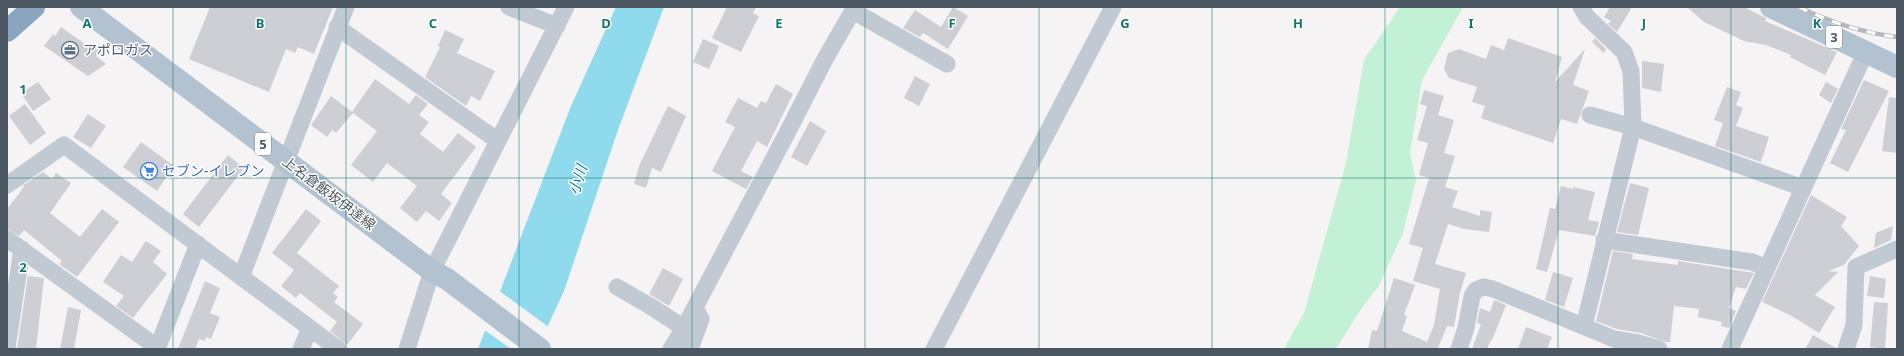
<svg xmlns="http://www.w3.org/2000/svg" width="1904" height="356" viewBox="0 0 1904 356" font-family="'Noto Sans','Noto Sans JP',sans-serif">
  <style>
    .green { fill: #c3f1d5 }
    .water { fill: #90daee }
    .pier { fill: #f5f3f3 }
    .building { fill: #cdcfd5 }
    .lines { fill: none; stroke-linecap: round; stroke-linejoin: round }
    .minor { stroke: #c1cad2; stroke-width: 17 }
    .major { stroke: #b3c2d1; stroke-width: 22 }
    .highway { stroke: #8ba5c1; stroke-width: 22 }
    .rail-casing { stroke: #b5b8bd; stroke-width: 4.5 }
    .rail { stroke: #fff; stroke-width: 3; stroke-dasharray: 9; stroke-linecap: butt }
    .grid { fill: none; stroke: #0f766e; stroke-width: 1; stroke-opacity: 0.55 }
    .labels { text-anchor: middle; stroke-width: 3; stroke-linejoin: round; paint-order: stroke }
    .shield { fill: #fff; stroke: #808990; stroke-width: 1 }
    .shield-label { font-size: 13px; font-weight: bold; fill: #4a5661 }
    .service-label { font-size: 14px; fill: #4e5e75; stroke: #fff; text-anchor: start }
    .shop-label { font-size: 14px; fill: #366cbe; stroke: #fff; text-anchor: start }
    .street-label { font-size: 14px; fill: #4a5661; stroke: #fff }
    .water-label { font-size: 15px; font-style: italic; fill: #0c7c9b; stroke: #fff }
    .grid-label { font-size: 13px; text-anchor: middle; font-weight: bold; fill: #0f766e; stroke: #fff; stroke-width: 3; stroke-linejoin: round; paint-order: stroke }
  </style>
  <rect width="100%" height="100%" fill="#f5f3f3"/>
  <path class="green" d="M1400,7H1463L1422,80L1410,154L1416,180L1403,233L1378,287L1361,309L1336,349H1284L1304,313L1346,163L1364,60Z"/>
  <path class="water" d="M616,7H664L618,130L564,291L537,349H478L571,106Z"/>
  <path class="pier" d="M498,290L550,328L539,349H511L483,329Z"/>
  <path class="building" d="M210,7H333L314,54L298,47L295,53L286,49L269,92L189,59Z
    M727,7H756L753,13L759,16L741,52L712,38Z
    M953,7L968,16L948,49L923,33L920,37L903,28L915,10L941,27Z
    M1610,7H1632L1617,32L1608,24L1611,21L1604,17Z
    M1687,7H1744L1766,18L1765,21L1837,52L1825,75L1790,57L1791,55L1766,45L1744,41L1704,22Z
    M61,27L88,46L89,43L100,51L96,56L106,64L88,76L44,46L53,34L55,36Z
    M445,30L464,39L457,53L495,71L480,101L471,96L466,106L425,77L440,47L438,46Z
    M1508,38L1562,57L1555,82L1585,49L1573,85L1589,91L1577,124L1561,119L1553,143L1481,118L1485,106L1472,102L1477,87L1449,78L1444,69L1448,53L1459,49L1486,59L1491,45L1504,50Z
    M1595,38L1606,49L1604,53L1592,42Z
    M703,39L719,46L709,69L693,62Z
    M1642,61L1664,64L1661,92L1642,88Z
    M915,76L930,84L919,106L904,98Z
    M375,79L409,104L416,95L428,104L419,115L429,122L420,134L443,152L458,133L476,147L441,194L452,203L439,221L426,211L417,222L400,208L417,186L387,163L373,182L351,165L377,131L353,113L336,133L332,130L327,137L311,125L331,96L352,112Z
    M1864,80L1889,91L1848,172L1830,163L1846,130L1841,129Z
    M38,82L51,99L33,111L21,93Z
    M1826,82L1838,89L1831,103L1819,95Z
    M776,84L793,94L767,147L757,141L741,171L753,177L746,189L712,171L735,127L725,122L738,98L757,108L761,101L766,103Z
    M1727,87L1741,92L1736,105L1743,108L1736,126L1769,137L1761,162L1715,146L1723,123L1714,120Z
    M1424,90L1444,96L1438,115L1454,120L1444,153L1455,156L1445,187L1458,191L1452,207L1480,216V210L1492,212L1489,232L1464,229L1448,224L1435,264L1466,273L1460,293L1454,327L1447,326L1438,348L1440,349H1368L1372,330L1377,331L1394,278L1415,285L1404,315L1407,316L1402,331L1427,342L1434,325L1440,289L1413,281L1423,248L1409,244L1429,178L1419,175L1428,143L1417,140L1427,106L1420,104Z
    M1889,97L1897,98V153L1882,151Z
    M25,104L46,133L30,145L9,116Z
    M668,106L686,116L661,172L652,168L646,188L634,184L639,166Z
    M88,114L106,126L91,148L73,137Z
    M810,121L826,131L807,166L791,157Z
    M141,142L174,166L157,191L123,167Z
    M228,155L244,168L199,227L183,214Z
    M43,172L52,179L56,173L71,183L50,213L80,237L102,209L119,222L77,277L59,264L62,261L24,230L19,236L7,229V209L24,187L22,186Z
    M1630,183L1649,188L1638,235L1617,232Z
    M1561,186L1573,189V187L1595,192L1588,220L1599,222L1595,236L1559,230L1547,272L1536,269L1550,208L1555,209Z
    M1811,195L1847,217L1841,226L1859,246L1844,265L1828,271L1838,272L1815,295L1835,307L1819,333L1790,315L1762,302Z
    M306,209L321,221L297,253L339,286L333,293L338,297L334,302L363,324L347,345L330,331L337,322L300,293L296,298L281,286L294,270L272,253Z
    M1893,226L1891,240L1874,248L1876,233Z
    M146,241L161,251L153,262L167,274L133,318L116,306L124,296L103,282L121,255L132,262Z
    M1613,251L1633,254L1632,259L1678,265V261L1754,273L1746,289L1736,287L1729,308L1736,311L1729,328L1721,326L1722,322L1698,317L1699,309L1674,306L1670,342H1666L1641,333L1617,329L1596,321Z
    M663,268L683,279L669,306L649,294Z
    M1553,272L1573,278L1564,307L1545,300Z
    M28,276L44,278L36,349H17Z
    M1870,276L1886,279L1884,298L1867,296Z
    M205,281L220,288L210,313L220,317L211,339L206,337L205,341L199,339L195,349H178Z
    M1494,300L1506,305L1492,340H1491L1487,349H1472L1481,324L1477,323L1480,308L1490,312Z
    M1874,302L1888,303L1885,349L1870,347Z
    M68,307L81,310L74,349H60Z
    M1526,327L1552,337L1547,349H1518Z
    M1813,335L1836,348V349H1805Z"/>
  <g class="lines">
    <path class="minor" d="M509,7L557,26
      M1581,7L1587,17L1624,52L1631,71L1633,127L1584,326
      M853,11L947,64
      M337,27L498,141
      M1590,115L1633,127L1803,188
      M7,185L64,145L338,349
      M7,239L158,348
      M1604,240L1752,262L1767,268
      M241,277L346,7
      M617,287L650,306L684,328
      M7,348L22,249
      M157,349L198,244
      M301,349L310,328
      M407,349L432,271L566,7
      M671,349L684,328L785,137L825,59L855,7
      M690,349L701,319L696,310
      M934,349L1113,7
      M1459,349L1466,328L1472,296L1476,290L1484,287L1493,289L1614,339L1638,343L1659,349
      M1730,349L1866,51
      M1846,349L1854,325L1856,267L1897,249"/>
    <path class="major" d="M81,7L432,271L447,279L540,349
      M1771,7L1897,67"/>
    <path class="highway" d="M7,31L34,7"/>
    <g class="rail-casing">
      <path id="rail" d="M1799,7C1830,22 1863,33 1897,37"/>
    </g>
    <use href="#rail" class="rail"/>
  </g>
  <path class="grid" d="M173,7V349M346,7V349M519,7V349M692,7V349M865,7V349M1039,7V349M1212,7V349M1385,7V349M1558,7V349M1731,7V349M7,178H1897"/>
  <defs>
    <g id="office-ring" transform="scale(0.9)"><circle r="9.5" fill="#fff" stroke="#5c6f8a" stroke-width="1.5"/><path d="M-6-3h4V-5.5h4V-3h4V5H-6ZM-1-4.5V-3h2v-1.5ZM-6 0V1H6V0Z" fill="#5c6f8a"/></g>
    <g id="supermarket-ring" transform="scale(0.9)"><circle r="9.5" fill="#fff" stroke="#3f7fe0" stroke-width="1.5"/><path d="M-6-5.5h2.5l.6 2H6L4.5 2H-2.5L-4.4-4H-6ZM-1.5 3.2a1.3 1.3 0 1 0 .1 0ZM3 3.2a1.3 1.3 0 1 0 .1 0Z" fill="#3f7fe0"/></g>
  </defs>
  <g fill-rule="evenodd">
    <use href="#office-ring" x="70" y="50"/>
    <use href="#supermarket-ring" x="149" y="171"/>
  </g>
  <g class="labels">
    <g class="shield">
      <rect x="1826" y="26" width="16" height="22" rx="3"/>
      <rect x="255" y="133" width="16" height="22" rx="3"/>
    </g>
    <g class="shield-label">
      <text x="1834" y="42">3</text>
      <text x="263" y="149">5</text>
    </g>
    <g class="service-label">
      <text x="83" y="55">アポロガス</text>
    </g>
    <g class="shop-label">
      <text x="162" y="176">セブン-イレブン</text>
    </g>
    <g class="street-label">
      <text transform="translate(329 193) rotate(37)" y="5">上名倉飯坂伊達線</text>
    </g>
    <g class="water-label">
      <text transform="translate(578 180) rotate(-72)" y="5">小川</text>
    </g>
  </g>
  <g class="grid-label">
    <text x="87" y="28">A</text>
    <text x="260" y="28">B</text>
    <text x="433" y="28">C</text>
    <text x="606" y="28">D</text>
    <text x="779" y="28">E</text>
    <text x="952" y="28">F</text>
    <text x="1125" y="28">G</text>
    <text x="1298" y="28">H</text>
    <text x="1471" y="28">I</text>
    <text x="1644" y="28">J</text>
    <text x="1817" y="28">K</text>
    <text x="23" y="94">1</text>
    <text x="23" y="272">2</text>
  </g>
  <rect width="1904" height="356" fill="none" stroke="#4a5661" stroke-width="16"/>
</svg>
